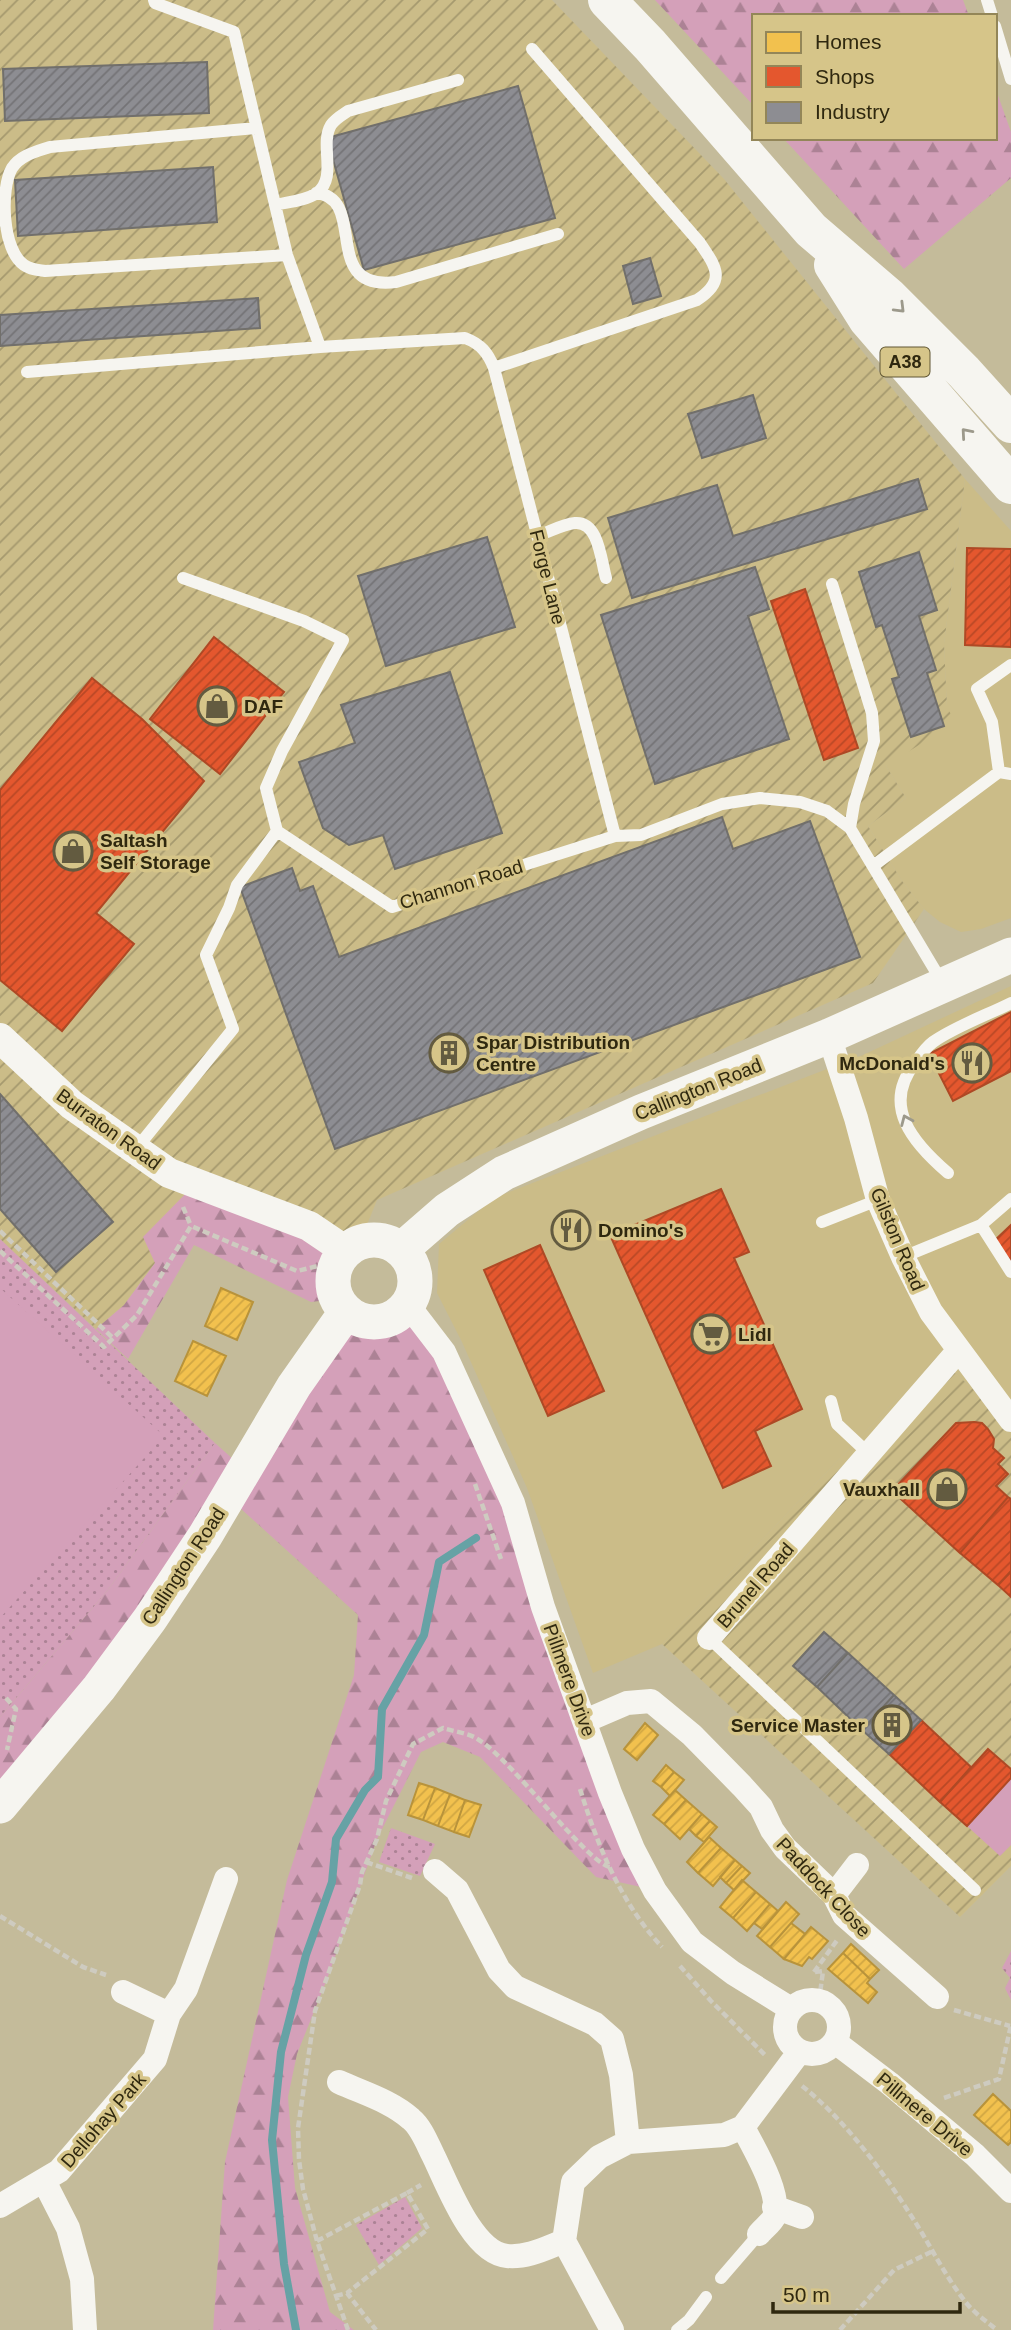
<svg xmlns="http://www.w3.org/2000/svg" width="1011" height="2330" viewBox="0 0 1011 2330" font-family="Arial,sans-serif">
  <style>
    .built { fill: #cbbc88 }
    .industrial { fill: url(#industrial-furrows) }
    .green { fill: url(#green-dots) }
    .forest { fill: url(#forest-firs) }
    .pitch { fill: #d4a0b9 }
    .homes { fill: url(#homes-hatch); stroke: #b8933b; stroke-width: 2 }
    .shops { fill: url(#shops-hatch); stroke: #ae4925; stroke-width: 2 }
    .industry { fill: url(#industry-hatch); stroke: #716f6b; stroke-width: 2 }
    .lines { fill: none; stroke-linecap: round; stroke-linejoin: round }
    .stream { stroke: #66a2a5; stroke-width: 8 }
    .path { stroke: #cecbc0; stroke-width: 4.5; stroke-dasharray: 7 3.5; stroke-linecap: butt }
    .service { stroke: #f6f5f0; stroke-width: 12 }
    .minor { stroke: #f6f5f0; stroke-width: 24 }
    .tertiary { stroke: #f6f5f0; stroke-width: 30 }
    .secondary { stroke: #f6f5f0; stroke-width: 35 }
    .trunk { stroke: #f6f5f0; stroke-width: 38 }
    .oneway { stroke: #9c998b }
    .labels { text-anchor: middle; stroke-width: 7; stroke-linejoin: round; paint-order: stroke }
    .shield { fill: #d6c589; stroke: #615734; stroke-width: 2 }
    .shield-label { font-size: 18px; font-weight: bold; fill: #2f280f }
    .street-label { font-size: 19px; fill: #2f280f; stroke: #d6c589 }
    .poi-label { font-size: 19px; font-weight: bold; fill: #2f280f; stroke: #d6c589; text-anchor: start }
  </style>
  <defs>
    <pattern id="industrial-furrows" width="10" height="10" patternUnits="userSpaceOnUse" patternTransform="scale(1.75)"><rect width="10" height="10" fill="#cbbc88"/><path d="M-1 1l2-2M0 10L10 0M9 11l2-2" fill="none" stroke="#a5996e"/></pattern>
    <pattern id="green-dots" width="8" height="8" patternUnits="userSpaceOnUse" patternTransform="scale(1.75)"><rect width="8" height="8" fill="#d4a0b9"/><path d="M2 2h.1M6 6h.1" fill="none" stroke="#ac8295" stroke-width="1.8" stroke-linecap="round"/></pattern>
    <pattern id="forest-firs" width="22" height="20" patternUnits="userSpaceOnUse" patternTransform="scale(1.75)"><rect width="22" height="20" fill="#d4a0b9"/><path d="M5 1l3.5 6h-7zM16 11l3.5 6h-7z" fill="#ac8295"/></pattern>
    <pattern id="homes-hatch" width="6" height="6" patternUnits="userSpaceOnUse" patternTransform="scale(1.75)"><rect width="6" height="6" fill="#f2c14e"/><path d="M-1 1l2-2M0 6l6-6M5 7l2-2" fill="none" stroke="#d0a643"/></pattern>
    <pattern id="shops-hatch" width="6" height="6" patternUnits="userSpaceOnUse" patternTransform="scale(1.75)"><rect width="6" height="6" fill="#e4572e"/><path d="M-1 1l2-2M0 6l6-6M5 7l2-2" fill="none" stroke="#b94826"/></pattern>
    <pattern id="industry-hatch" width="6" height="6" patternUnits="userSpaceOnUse" patternTransform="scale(1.75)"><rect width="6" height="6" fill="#8d8d92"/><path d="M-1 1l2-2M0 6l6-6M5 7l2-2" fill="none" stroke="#747376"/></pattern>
  </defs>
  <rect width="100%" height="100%" fill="#c4bb9a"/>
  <path class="built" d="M965,479L1011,531V918L981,929L961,932L940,922L924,909L902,881L868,826L906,798L886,766L947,708L944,644Z
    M1011,986V1423L937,1357L662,1644L593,1673L527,1488L462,1342L437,1293L439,1244L494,1198L863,1055Z"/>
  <path class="industrial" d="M0,0H552L724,179L965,479L944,644L947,707L955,722L886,766L906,798L868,826L902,881L924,909L873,983L377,1200L360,1242L346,1251L246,1201L155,1263L124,1305L96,1329L0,1239Z
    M937,1357L1011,1423V1866L960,1917L662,1644Z"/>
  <path class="green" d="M0,1239L215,1443L107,1591L0,1717Z
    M391,1828L435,1844L420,1876L379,1862Z
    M1011,1951V2000L1005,1988L1010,1978L1002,1968Z
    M405,2197L422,2228L379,2265L356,2225Z"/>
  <path class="forest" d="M655,0H963L969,16H754V106Z
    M995,87L1011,132V178L904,269L783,138H995Z
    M196,1183L246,1201L336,1262L332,1284L336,1299L311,1302L194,1245L128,1359L96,1329L124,1305L155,1263L143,1237Z
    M408,1305L479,1425L641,1887L596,1877L480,1757L443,1742L421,1752L377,1839L327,1979L297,2054L288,2097L295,2188L330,2312L354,2330H213L225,2162L287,1880L354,1675L358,1615L228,1497L0,1801V1717L107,1591L215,1443L244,1469L346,1312C371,1327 387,1326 408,1305Z"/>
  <path class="pitch" d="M0,1288L164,1436L0,1618Z
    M1011,1778V1845L1000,1856L967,1826Z"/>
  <path class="homes" d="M221,1288L253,1302L237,1340L205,1326Z
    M193,1341L226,1356L207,1396L175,1381Z
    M645,1723L658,1735L637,1760L624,1749Z
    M666,1765L674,1772L661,1787L653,1781Z
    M674,1772L684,1780L670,1796L661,1787Z
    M419,1783L435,1788L423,1820L408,1815Z
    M435,1788L450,1794L438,1826L423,1820Z
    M675,1790L686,1800L664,1824L653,1815Z
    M450,1794L465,1800L454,1832L438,1826Z
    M465,1800L481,1805L469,1837L454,1832Z
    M686,1800L702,1814L680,1839L664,1824Z
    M702,1814L710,1821L696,1836L689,1829Z
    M710,1821L717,1827L704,1842L696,1836Z
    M709,1837L721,1848L698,1873L687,1862Z
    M721,1848L735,1860L713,1886L698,1873Z
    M735,1860L742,1866L726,1883L720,1877Z
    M742,1866L750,1873L734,1890L726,1883Z
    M742,1880L756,1892L733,1918L720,1907Z
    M756,1892L770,1904L747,1931L733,1918Z
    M786,1902L799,1914L770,1947L757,1936Z
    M770,1904L778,1911L762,1929L754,1923Z
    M791,1923L805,1934L784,1959L770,1947Z
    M811,1927L828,1941L812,1959L809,1957L802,1966L784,1959Z
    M851,1944L879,1970L870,1979L843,1953Z
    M843,1953L870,1979L867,1983L877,1992L868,2003L828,1969Z
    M993,2094L1011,2111V2142L1008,2145L974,2115Z"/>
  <path class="shops" d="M967,548L1011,549V647L965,645Z
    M805,589L858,748L824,760L771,601Z
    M214,637L284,692L220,774L150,719Z
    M92,678L142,719L204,781L96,913L134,944L62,1031L0,980V790Z
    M1011,1012V1071L953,1101L929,1054Z
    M721,1189L749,1252L734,1258L802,1409L755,1431L771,1466L723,1488L610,1235Z
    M1011,1225V1261L993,1242Z
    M540,1245L604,1391L548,1416L484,1270Z
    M974,1422L982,1423L988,1429L994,1439L993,1448L1004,1458L998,1464L1008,1474L996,1486L1008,1497L960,1553L892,1491L956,1423Z
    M1008,1497L1011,1499V1571L998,1585L960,1553Z
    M1011,1571V1597L998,1585Z
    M921,1720L971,1767L940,1802L889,1754Z
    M988,1749L1011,1769V1778L967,1826L940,1802Z"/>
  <path class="industry" d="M207,62L209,113L5,121L3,69Z
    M518,86L555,218L364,270L327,138Z
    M213,167L217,222L18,236L15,180Z
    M650,258L661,296L633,304L623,266Z
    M258,298L260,328L0,346V315Z
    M753,395L766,438L702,458L688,414Z
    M918,479L927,509L632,598L608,518L717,485L733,536Z
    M487,537L515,627L386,666L358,576Z
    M919,552L937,610L919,616L936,670L927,673L944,726L911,737L892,679L899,677L882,625L876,627L859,572Z
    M755,567L769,609L748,616L789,739L655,784L601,615Z
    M450,672L502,833L395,869L383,835L349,845L323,828L299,762L355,743L341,705Z
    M722,817L733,849L810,821L860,957L335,1149L240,887L292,868L300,891L313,886L339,957Z
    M0,1094L113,1222L56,1272L0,1209Z
    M824,1632L848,1653L817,1687L793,1666Z
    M848,1653L894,1695L862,1730L817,1687Z
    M894,1695L921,1720L889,1754L862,1730Z"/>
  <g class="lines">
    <path class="stream" d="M296,2330L284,2264L272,2140L281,2052L306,1955L332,1882L336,1839L365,1790L378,1777L382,1709L424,1635L439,1562L476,1538"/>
    <path class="path" d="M183,1207L191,1226
      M0,1231L113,1338
      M0,1251L104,1347L137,1315L191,1226L297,1271L322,1265
      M475,1484L501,1559
      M6,1698L16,1709L7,1750
      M580,1789C598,1846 620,1902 662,1947
      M366,1862L412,1878
      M0,1916L83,1967L106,1975
      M680,1966L711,2001L766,2056
      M814,1972L838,1939
      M815,1972L823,1971L819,2001
      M954,2010L1010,2026
      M802,2086C843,2118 882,2170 910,2214C930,2244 945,2277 968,2305C976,2314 987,2322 997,2330
      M944,2098L999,2079L1011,2025
      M407,2193L421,2185
      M317,2241L407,2193L428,2229L347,2293
      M336,2296L347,2293L376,2330
      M348,2330L317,2241L303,2189L299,2160L298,2128L315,2011L360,1885L362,1872L377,1839L386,1801L413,1744L443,1728C455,1732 470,1733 479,1740C512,1760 587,1863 610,1867
      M840,2330L894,2270L931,2252"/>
    <path class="service" d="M154,0L155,3L234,32L287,255L320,347L465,338C481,344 488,353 494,368L615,836
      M987,0L992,16
      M995,26L1011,79
      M256,128L50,147C35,152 21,155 12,168C0,189 2,250 24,265C31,270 38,270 45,271L287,255
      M316,193C369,198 319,292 396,282L558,234
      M275,205C288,202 305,201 317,193C338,177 319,145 331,125C335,119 342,115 348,111L458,80
      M494,368L697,300C726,281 717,268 700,243L532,49
      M27,372L320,347
      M537,536C549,532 563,524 575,523C599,521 601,561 606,578
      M183,578L304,621L343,640L282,751L266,788L277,831L392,907L615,836L641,835L722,804L760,798L800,802L827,811L850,828L942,982
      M832,584L872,713L874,741L854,804L850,828
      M999,772L992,722L977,689L1011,665
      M873,866L999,772L1011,774
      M136,1149L233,1029L206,955L229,908L237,885L277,831
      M948,1173C913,1143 881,1106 915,1063C920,1056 926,1047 933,1042C954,1027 987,1015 1011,1003
      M822,1222L878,1200
      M981,1225L1011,1272
      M903,1257L981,1225L1011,1199
      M831,1401L837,1424L869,1454
      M709,1638L975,1890
      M721,2278L759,2234
      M677,2330L689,2320L706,2297"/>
    <path class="minor" d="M829,1036L856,1118L878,1200L903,1257L931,1312L1011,1420
      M408,1305L444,1352L513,1503L543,1607L610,1793L633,1849L655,1891L692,1942L733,1973L791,2009
      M709,1638L958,1351
      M585,1721L627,1703L651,1701L692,1735L742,1786L761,1807L772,1830L785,1848L834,1895L844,1915L937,1997
      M435,1871L457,1890L499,1970L515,1987L595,2024L612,2039L621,2075L628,2142
      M834,1895L857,1865
      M123,1992L169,2014
      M785 2027a27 27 0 1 1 54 0a27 27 0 1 1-54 0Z
      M835,2042L889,2083L975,2155L1011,2191
      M339,2082C363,2093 391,2101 411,2119C421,2127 427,2143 433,2155C447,2183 472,2253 507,2256C527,2258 546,2248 564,2241
      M743,2127C753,2147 782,2194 774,2217C772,2222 763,2229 759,2234
      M44,2181L68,2228L82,2279L85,2330
      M0,2206L59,2171L155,2059L169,2014L186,1989L226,1879
      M774,2207L802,2217
      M612,2330L564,2241L573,2182L599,2157L628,2142L724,2135L743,2127L800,2051"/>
    <path class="tertiary" d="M0,1038L72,1105L169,1173L309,1226L346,1251"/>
    <path class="secondary" d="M333 1281a41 41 0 1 1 82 0a41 41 0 1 1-82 0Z
      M401,1250L447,1210L504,1173L641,1112L829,1036L1011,955
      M0,1806L99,1688L150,1619L205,1536L294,1386L346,1312"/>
    <path class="trunk" d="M607,0L650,45L811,230L889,297L964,372L1011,424
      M833,265L867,319L1011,485"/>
  </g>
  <defs><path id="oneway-chevron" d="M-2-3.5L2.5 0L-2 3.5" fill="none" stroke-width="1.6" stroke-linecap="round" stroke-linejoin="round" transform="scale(1.75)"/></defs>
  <g class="oneway">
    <use href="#oneway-chevron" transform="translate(900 308) rotate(45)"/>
    <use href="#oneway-chevron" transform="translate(966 433) rotate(-131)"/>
    <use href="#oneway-chevron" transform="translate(906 1120) rotate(-113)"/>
  </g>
  <defs>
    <g id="shop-ring" transform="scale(2.0125)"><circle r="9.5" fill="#d6c589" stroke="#635b40" stroke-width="1.5"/><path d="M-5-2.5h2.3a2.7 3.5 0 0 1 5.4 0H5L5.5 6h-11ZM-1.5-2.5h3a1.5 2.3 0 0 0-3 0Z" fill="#635b40"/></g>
    <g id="building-ring" transform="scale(2.0125)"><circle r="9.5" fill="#d6c589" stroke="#635b40" stroke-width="1.5"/><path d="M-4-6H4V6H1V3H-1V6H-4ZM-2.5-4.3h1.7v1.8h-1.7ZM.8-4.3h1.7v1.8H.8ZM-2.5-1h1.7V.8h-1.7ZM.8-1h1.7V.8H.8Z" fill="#635b40"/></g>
    <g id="restaurant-ring" transform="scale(2.0125)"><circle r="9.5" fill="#d6c589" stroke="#635b40" stroke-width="1.5"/><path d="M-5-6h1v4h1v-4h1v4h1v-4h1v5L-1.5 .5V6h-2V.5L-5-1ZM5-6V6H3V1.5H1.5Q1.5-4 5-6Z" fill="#635b40"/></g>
    <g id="supermarket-ring" transform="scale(2.0125)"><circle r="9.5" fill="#d6c589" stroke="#635b40" stroke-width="1.5"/><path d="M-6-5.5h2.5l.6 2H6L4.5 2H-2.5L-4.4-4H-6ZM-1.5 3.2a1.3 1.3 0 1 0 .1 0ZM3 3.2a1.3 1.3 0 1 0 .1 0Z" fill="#635b40"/></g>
  </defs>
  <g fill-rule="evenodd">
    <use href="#shop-ring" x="217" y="706"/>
    <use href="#shop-ring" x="73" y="851"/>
    <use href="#building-ring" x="449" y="1053"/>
    <use href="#restaurant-ring" x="972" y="1063"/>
    <use href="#restaurant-ring" x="571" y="1230"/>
    <use href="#supermarket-ring" x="711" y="1334"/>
    <use href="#shop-ring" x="947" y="1489"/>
    <use href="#building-ring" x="892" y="1725"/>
  </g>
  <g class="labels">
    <rect class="shield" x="880.5" y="347.5" width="49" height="29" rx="5"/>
    <g class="shield-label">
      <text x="905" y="368">A38</text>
    </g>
    <g class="street-label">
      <text transform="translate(548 577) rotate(76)" y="7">Forge Lane</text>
      <text transform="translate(461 884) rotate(-17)" y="7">Channon Road</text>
      <text transform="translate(698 1089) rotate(-22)" y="7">Callington Road</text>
      <text transform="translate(109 1129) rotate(36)" y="7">Burraton Road</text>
      <text transform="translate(898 1239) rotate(67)" y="7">Gilston Road</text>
      <text transform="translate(183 1566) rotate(-57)" y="7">Callington Road</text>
      <text transform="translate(755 1585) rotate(-49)" y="7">Brunel Road</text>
      <text transform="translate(570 1680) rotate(70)" y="7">Pillmere Drive</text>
      <text transform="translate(824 1887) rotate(47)" y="7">Paddock Close</text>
      <text transform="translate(925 2114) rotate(40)" y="7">Pillmere Drive</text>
      <text transform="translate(103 2120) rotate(-49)" y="7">Dellohay Park</text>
    </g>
    <g class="poi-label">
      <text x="244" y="713">DAF</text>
      <text x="100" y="847">Saltash<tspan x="100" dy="22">Self Storage</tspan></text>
      <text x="476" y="1049">Spar Distribution<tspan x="476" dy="22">Centre</tspan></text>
      <text x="945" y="1070" text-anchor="end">McDonald's</text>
      <text x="598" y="1237">Domino's</text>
      <text x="738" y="1341">Lidl</text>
      <text x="920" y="1496" text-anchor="end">Vauxhall</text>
      <text x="865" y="1732" text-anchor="end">Service Master</text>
    </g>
  </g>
  <rect x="752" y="14" width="245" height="126" fill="#d6c589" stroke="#938658" stroke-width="2"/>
  <rect x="766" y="32" width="35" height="21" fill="#f2c14e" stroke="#938658" stroke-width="2"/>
  <text x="815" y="49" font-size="21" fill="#2f280f">Homes</text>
  <rect x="766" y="66" width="35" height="21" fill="#e4572e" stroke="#938658" stroke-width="2"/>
  <text x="815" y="84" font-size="21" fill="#2f280f">Shops</text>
  <rect x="766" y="102" width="35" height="21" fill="#8d8d92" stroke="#938658" stroke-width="2"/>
  <text x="815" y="119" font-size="21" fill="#2f280f">Industry</text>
  <path d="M773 2302v10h187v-10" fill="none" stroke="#2f280f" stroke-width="3.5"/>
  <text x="783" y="2302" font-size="21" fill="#2f280f" stroke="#d6c589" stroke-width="5" paint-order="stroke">50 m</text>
</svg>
